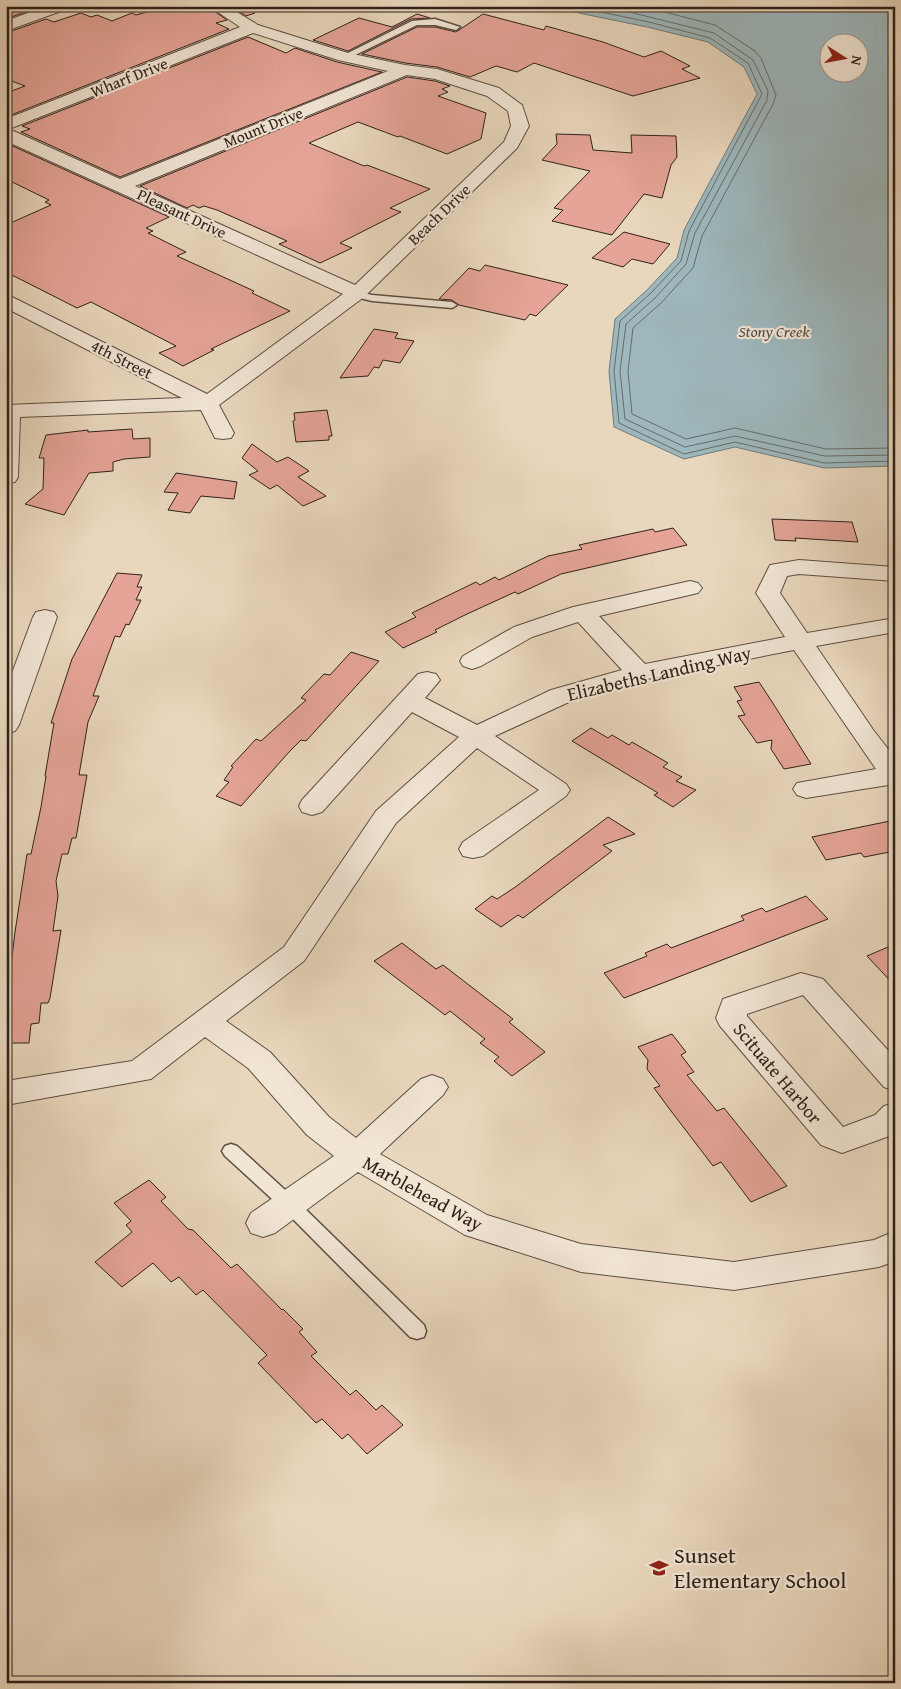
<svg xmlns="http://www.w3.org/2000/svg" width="901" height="1689" viewBox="0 0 901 1689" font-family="'Gentium Book Plus',serif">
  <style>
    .water { fill: #9db7bc; stroke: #717b7b; fill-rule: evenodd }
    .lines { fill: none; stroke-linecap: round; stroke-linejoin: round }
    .shore { stroke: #666c6b; stroke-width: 1 }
    .building { fill: #e5a497; stroke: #2e211a }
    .service-casing { stroke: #5d4e43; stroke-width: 3 }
    .minor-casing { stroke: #5d4e43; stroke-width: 2 }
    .service { fill: #f1e5d4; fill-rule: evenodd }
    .minor { fill: #f1e5d4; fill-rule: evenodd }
    .labels { text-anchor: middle; stroke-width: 4.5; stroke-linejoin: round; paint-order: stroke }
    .far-street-label { font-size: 16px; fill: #2e211a; stroke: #f1e5d4 }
    .far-water-label { font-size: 16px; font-style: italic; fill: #4f4e4b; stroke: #f1e5d4 }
    .street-label { font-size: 19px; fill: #2e211a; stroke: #f1e5d4 }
    .near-poi-label { font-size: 22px; fill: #2e211a; stroke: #f1e5d4; text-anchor: start }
  </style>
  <rect width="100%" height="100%" fill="#e9d7bd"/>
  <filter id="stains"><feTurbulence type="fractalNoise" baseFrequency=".004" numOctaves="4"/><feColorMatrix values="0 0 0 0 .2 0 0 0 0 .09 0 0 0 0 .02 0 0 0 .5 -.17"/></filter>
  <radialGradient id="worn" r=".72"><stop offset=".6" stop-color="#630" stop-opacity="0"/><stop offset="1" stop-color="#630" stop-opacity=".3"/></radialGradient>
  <path class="water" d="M545,6H895V466L824,468L735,447L684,459L614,427L609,371L615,319L647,290L677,258L684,230L757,94L744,67L708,42L647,27ZM828,42H858V72H828Z"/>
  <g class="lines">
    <path class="shore" d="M572,6L649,22L710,38L748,63L762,94L689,231L681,261L651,293L620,321L614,371L619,423L684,454L735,442L824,463L895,461
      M605,6L714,33L753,60L768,91L767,100L695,233L686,264L655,298L626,324L620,371L625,419L685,447L735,436L825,456L895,455
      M641,6L715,25L755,51L761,58L776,95L773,104L702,236L693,268L661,303L633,328L628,371L632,414L686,439L735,428L826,449L895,448"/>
  </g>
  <path class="building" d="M6,6H16L28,11L6,19Z
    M169,6H207L227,20L216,23L229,29L6,117V93L25,86L6,79V33L46,19L54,22L81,13L91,17L97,15L112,21L132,13L136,15Z
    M231,6H254L255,13L246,16Z
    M417,14L430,18L411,19L348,51L313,40L359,18L392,27Z
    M483,14L544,30L546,26L603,42L644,57L661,51L690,66L682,69L700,78L633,96L534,63L517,72L496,66L470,77L437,67L405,63L362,54L417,27H435L456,32Z
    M248,37L286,53L295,48L337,62L382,72L120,177L21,132L30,129L22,126Z
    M407,77L435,81L450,86L442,89L448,92L438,96L486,113L481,139L447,154L400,136L398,137L358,122L309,143L364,166L367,165L430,189L390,208L401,212L340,243L352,248L320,263L279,244L287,241L217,210L204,206L199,208L193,205L187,208L140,186Z
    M556,134L590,135L593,150L632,153L631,135L676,136L677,157L671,165L662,198L644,194L612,235L552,221L563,210L554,208L590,171L542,160L557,144Z
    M6,143L169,217L146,228L153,231L148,233L186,252L177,256L254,291L252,293L290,311L211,349L214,350L183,366L159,353L176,346L91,302L77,308L6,272V225L51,205L45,202L49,200L6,179Z
    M624,232L670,244L653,264L632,259L623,267L592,258Z
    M485,265L568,285L536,316L530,314L525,320L459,305L452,300L439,299L469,268L480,271Z
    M374,329L398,333L395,338L414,341L400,363L383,360L379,368L374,367L368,376L340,378Z
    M327,410L332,436H329V440L296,442L293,421L295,420L294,413Z
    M132,429L133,439L150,438V457L124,459L113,462V471L89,473L64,515L25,504L43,489L44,458H39L46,435L88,430V432Z
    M252,444L277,462L288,457L309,471L298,477L326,496L303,506L277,485L270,489L249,475L258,471L242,458Z
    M176,473L237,482L234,499L201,496L190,513L168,510L178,493L164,492Z
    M772,519L852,522L858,542L795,538L796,541L775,540Z
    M673,528L687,545L561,574L518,594L515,592L467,614L435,630L437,632L403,648L385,632L416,617L412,613L476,582L480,585L495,577L499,580L548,556L582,549L579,545L653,529L655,532Z
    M117,573L142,575L137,587H142L136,600H141L129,625L126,624L120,637L115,636L93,696H99L88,722L79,775H87L76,838H72L68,854H62L56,881L58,896L53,931L61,930L50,998L48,1003H41L39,1023L31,1024L29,1043H6V1006L15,932L27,854H31L41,807L46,776H45L54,723H51L72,659Z
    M351,652L379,661L306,741L301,740L289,752L241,806L216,796L229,782L224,780L233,767L231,766L245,751L256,739L261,741L306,700L301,698L324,674L330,675Z
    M759,682L776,708L811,764L784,769L771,749L772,740L757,743L738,716L745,715L737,701L742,700L734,687Z
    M591,728L608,738L612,735L629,745L632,742L668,763L663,767L682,777L676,781L696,790L673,807L654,795L658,793L572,741Z
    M608,817L635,834L603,845L612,851L523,918L518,915L501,927L475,909L492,896L497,899L514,888Z
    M895,820V851L864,857L861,853L826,860L812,837Z
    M806,896L828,919L624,998L604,973L647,956L645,953L667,944L671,948L744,920L741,916L762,908L766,912Z
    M402,943L436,969L443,965L513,1019L509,1022L545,1052L512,1076L494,1061L499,1057L480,1043L485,1039L450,1011L445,1015L374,961Z
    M895,944V986L867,956Z
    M672,1034L686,1052L681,1055L694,1072L687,1075L717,1111L724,1108L787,1186L751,1202L721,1162L713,1166L668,1107L654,1088L660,1086L647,1069L648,1060L638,1047Z
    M149,1180L166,1197L161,1201L188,1229L193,1230L231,1268L237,1264L282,1310L283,1309L303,1329L299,1332L317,1352L311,1356L350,1395L356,1390L376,1410L382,1405L403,1425L367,1454L348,1434L342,1439L322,1419L316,1423L258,1363L267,1355L203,1290L196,1295L179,1277L171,1282L153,1263L122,1287L95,1262L132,1232L126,1225L131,1221L114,1203Z"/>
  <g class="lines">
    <g class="service-casing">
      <path id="service" d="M435,19L460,27L456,30L435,25H417L347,59L340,57L412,21Z
        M356,291L372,295L452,302L457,305L452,308L372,301L352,296L351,294Z
        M231,1144L237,1146L295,1199L424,1325L426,1331L424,1337L417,1339L410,1337L283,1209L225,1156L222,1151L225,1146Z"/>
    </g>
    <g class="minor-casing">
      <path id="minor" d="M47,6H69L67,9L6,31V21Z
        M209,6H227L258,25L348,53L405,65L437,69L499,88L522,105L529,126L517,148L364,297L219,405L234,433L231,438L223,439L215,438L201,410L20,417L18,477L15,482L6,483V405L182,398L6,308V294L207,394L343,294L6,141V119L240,27ZM253,33L338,60L388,71L120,179L9,129ZM407,75L435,79L487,96L508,111L511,126L504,142L355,285L135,186Z
        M799,560L895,567V581L799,574L787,576L780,593L807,633L895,618V632L816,646L874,731L895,758V784L806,798L797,795L793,789L797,783L876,769L794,650L642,680L569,702L495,736L566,784L570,790L566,796L483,856L473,858L463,856L459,849L463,842L539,790L477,748L396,823L304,961L226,1021L270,1052L329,1117L356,1138L421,1079L432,1075L443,1079L448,1087L443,1095L380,1154L487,1215L581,1244L734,1262L874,1240L895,1231V1261L879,1267L734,1290L581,1272L465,1235L358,1172L275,1233L263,1237L251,1233L246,1223L251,1213L334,1156L307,1135L248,1068L205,1037L151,1079L6,1105V1081L132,1061L284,947L376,811L459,737L412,712L322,812L312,815L302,812L299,806L302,800L418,674L427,672L436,674L440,680L425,698L477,725L551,690L622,670L578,622L532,637L481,666L472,669L463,666L460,661L463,656L514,627L573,607L690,581L698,583L702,588L698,593L599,616L645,664L785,637L756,593L770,565Z
        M45,610L54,612L57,617L19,725L15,731L6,733V689L33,617L36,612Z
        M801,973L823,979L895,1058V1091L884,1087L803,995L747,1014V1016L843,1127L875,1115L884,1106L895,1103V1134L842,1153L821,1145L720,1026L716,1018L723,999Z"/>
    </g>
    <use href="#service" class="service"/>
    <use href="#minor" class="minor"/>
  </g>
  <defs>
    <g id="school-bare" transform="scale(1.5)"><path d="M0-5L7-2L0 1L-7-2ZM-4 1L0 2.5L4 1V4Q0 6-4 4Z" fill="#8f2418" stroke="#f1e5d4" stroke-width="2.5" paint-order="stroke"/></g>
  </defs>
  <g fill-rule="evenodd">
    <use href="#school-bare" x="659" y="1568"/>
  </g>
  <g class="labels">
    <g class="far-street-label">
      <text transform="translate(129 77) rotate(-22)" y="6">Wharf Drive</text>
      <text transform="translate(263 127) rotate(-22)" y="6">Mount Drive</text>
      <text transform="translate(182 213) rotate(25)" y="6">Pleasant Drive</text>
      <text transform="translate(439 214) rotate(-44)" y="6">Beach Drive</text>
      <text transform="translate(122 359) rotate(27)" y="6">4th Street</text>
    </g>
    <g class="far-water-label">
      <text x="774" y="337">Stony Creek</text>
    </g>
    <g class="street-label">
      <text transform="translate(659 673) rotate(-13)" y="7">Elizabeths Landing Way</text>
      <text transform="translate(778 1073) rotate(50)" y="7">Scituate Harbor</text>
      <text transform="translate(423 1193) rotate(29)" y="7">Marblehead Way</text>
    </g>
    <g class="near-poi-label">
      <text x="674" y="1563">Sunset<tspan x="674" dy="25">Elementary School</tspan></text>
    </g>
  </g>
  <rect width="901" height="1689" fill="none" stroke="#e9d7bd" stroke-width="25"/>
  <rect x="8" y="8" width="886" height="1674" fill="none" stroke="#2e211a" stroke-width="2.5"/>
  <rect x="12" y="12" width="876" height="1664" fill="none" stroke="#2e211a"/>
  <g transform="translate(844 58) rotate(101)"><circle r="24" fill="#f1e5d4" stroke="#a3978a"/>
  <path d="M0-4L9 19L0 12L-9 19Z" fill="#8f2418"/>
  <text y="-8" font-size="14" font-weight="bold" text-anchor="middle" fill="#2e211a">N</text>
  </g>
  <rect width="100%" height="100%" filter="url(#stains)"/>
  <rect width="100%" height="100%" fill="url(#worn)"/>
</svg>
